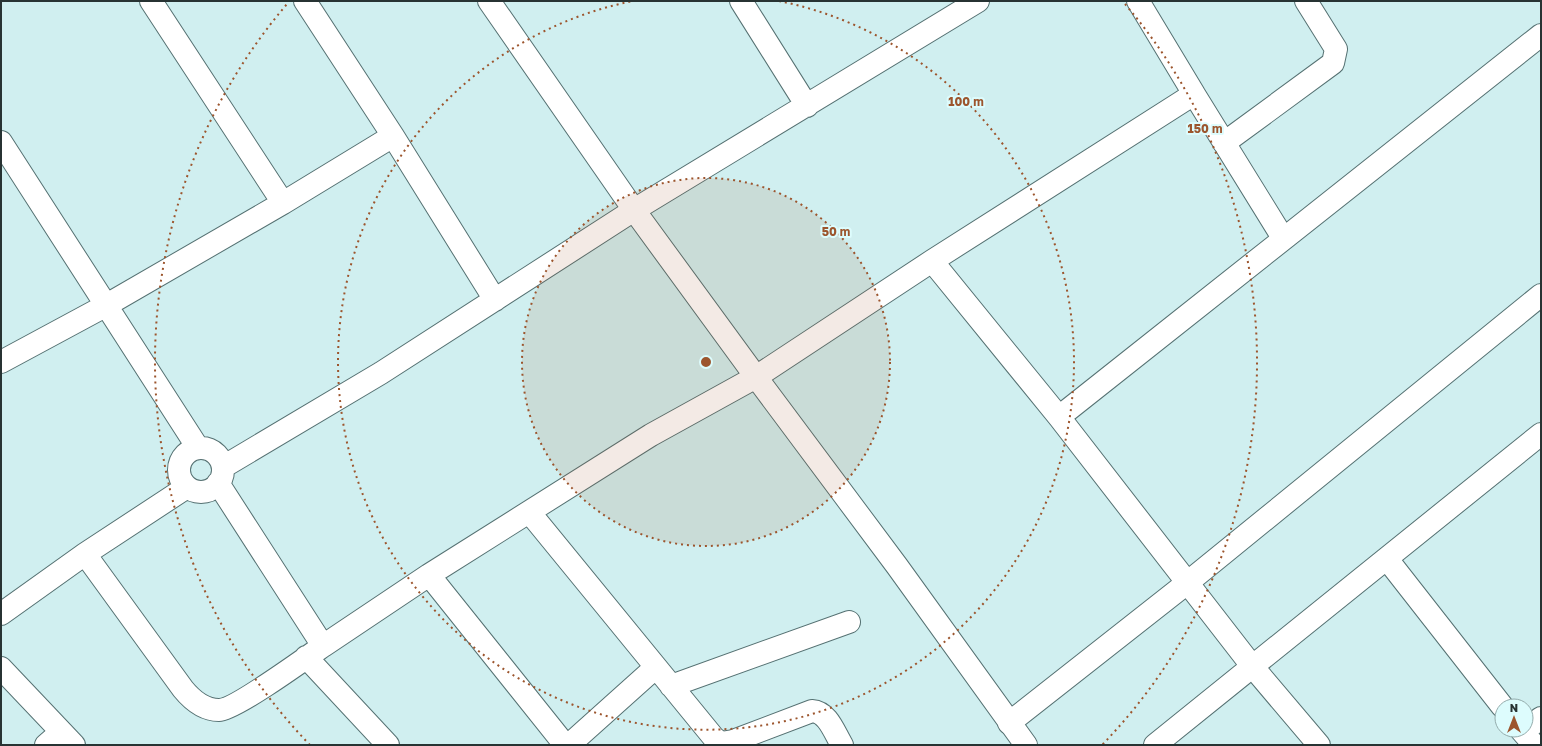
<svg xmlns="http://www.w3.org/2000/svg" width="1542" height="746" viewBox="0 0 1542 746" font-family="'Golos Text',sans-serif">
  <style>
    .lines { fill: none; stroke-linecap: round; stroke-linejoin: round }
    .minor-casing { stroke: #557172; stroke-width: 24 }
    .tertiary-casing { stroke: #557172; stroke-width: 24 }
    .minor { stroke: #fff; stroke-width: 22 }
    .tertiary { stroke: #fff; stroke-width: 22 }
    .ring { fill: none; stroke: #9c552d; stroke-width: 2; stroke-dasharray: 2 4 }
    .centre { fill: #9c552d; stroke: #ddfcfd; stroke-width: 2 }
    .ring-label { font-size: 12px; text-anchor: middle; font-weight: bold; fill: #9c552d; stroke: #ddfcfd; stroke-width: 4; stroke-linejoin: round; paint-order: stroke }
  </style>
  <rect width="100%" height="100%" fill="#d0eff0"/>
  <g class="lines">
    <g class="minor-casing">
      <path id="minor" d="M305,1L393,136L495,300
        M741,1L807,106
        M1194,94L1283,238
        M1,142L198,448
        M1224,143L1333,63L1336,49L1306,1
        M283,203L393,136
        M932,261L1059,417L1252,666L1319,745
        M1,362L105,306L283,203L151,1
        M1059,417L1541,35
        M179 470a22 22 0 1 1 44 0a22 22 0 1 1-44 0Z
        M223,467L381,373L634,210L978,1
        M218,483L323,646L429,575L651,435L756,377L932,261L1194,94L1138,1
        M530,513L714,738L721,743L733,741L812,711C828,712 834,732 842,745
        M85,554L183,689C192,700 203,710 219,710C234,710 306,658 323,646
        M1387,559L1502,706
        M429,575L565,745
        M1,614L85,554L187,487
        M306,657L388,745
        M1,668L74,745
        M671,686L849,622
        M1009,723L1187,583L1541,295
        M1526,729L1541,718
        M1521,730L1534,745
        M46,745L61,732
        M569,745L656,667
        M1155,745L1541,434"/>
    </g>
    <g class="tertiary-casing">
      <path id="tertiary" d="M489,1L634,210L756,377L897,566L1026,745"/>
    </g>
    <use href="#minor" class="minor"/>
    <use href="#tertiary" class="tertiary"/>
  </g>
  <circle cx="706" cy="362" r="184" fill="#9c552d" fill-opacity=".12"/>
  <g class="ring">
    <circle cx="706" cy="362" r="184"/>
    <path d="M779 1A368 368 0 1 1 633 1"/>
    <path d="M310 745A551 551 0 0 1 287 4M1125 4A551 551 0 0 1 1102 745"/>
  </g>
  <circle cx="706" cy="362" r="6" class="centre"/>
  <g class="ring-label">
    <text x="966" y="106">100 m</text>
    <text x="1205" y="133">150 m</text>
    <text x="836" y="236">50 m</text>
  </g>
  <rect width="1542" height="746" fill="none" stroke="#273333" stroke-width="4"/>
  <g transform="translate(1514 718)"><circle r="19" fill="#ddfcfd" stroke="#94acac"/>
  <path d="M0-3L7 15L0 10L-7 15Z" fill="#9c552d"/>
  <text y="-6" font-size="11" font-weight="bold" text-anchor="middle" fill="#273333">N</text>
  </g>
</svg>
